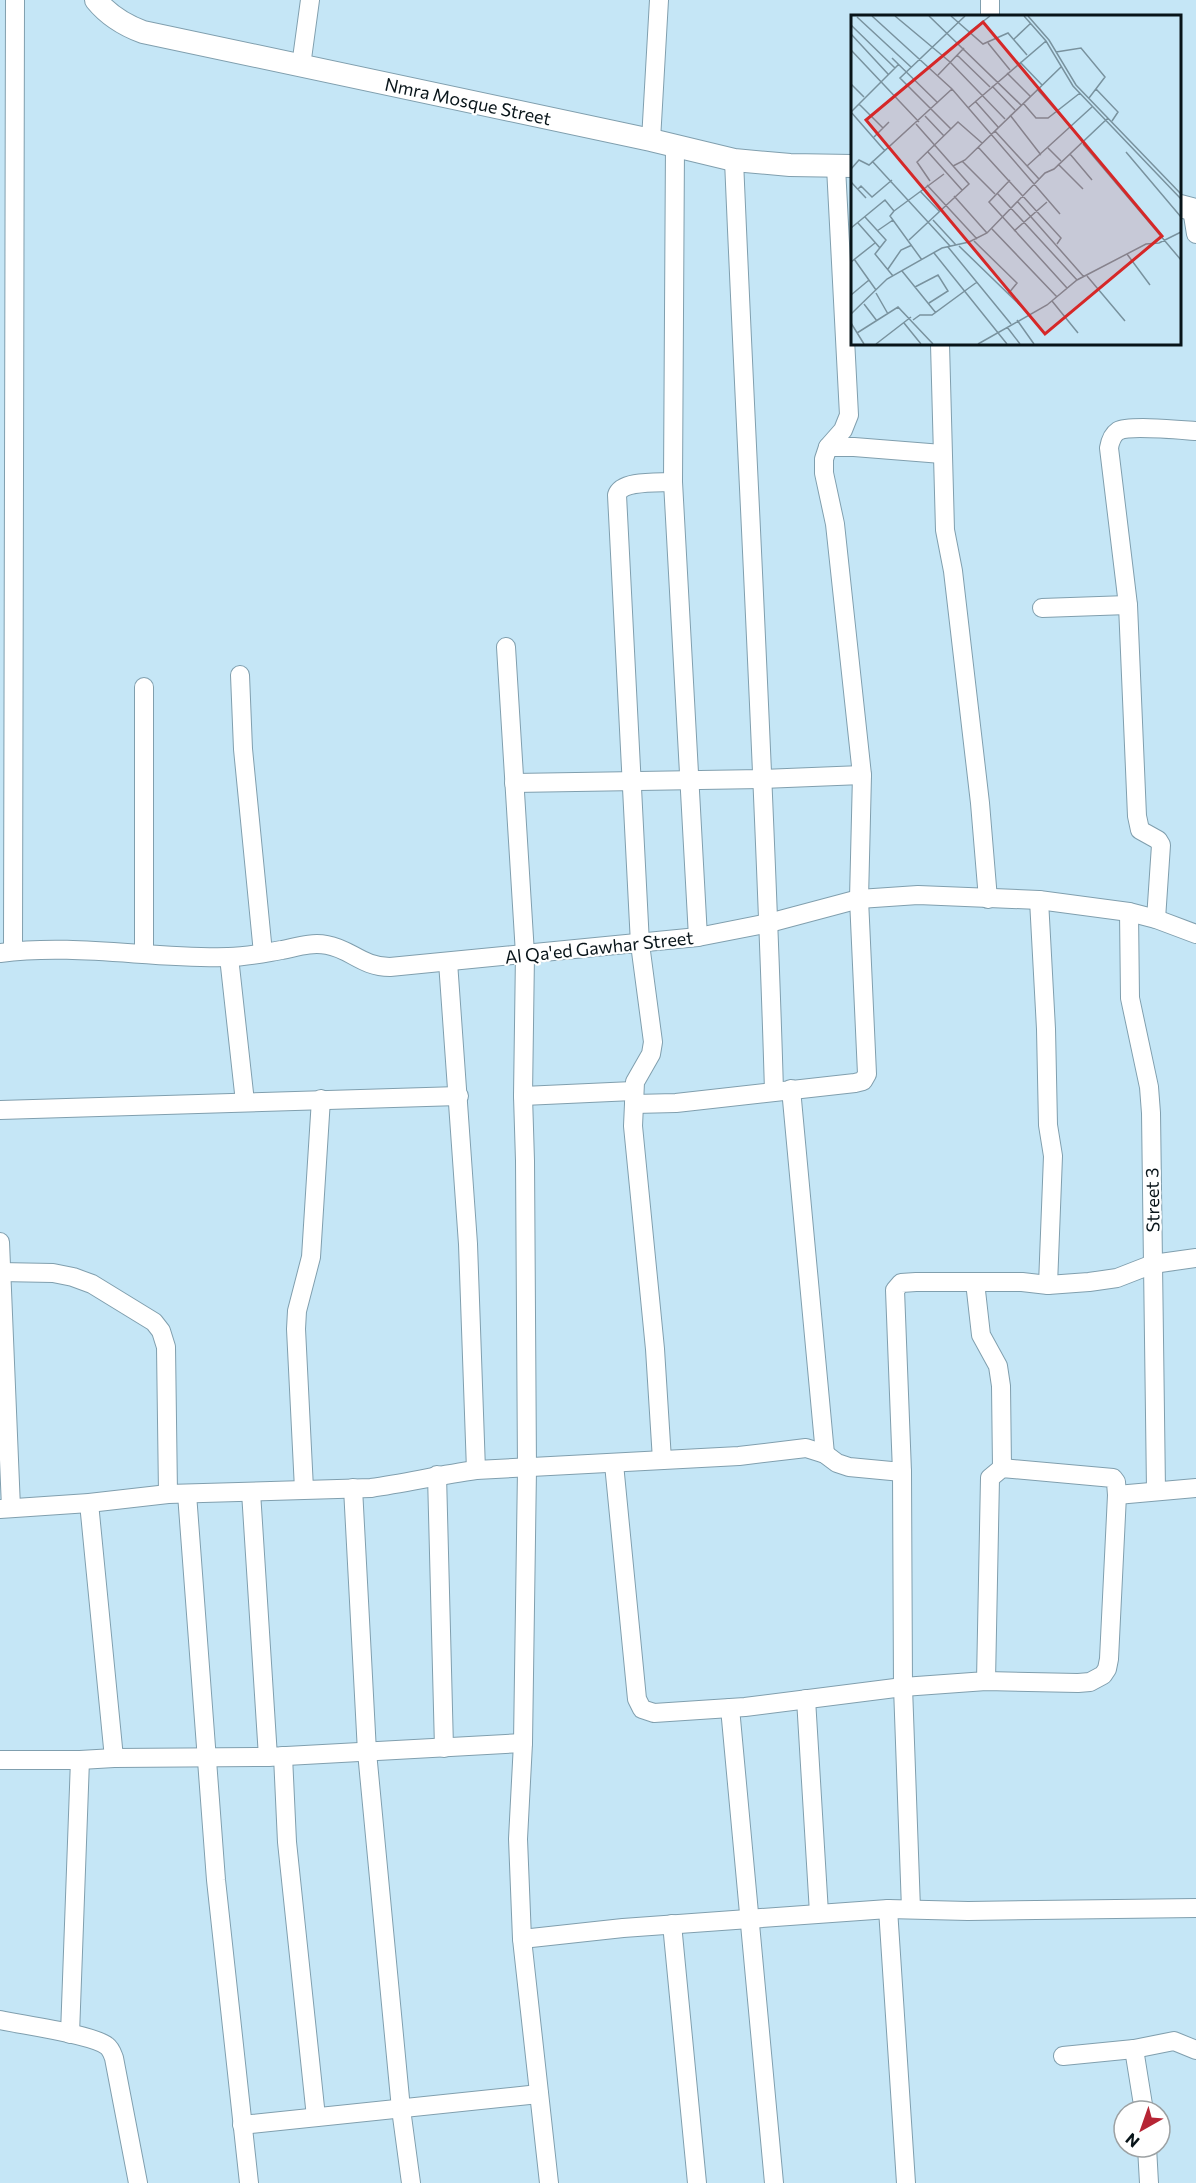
<svg xmlns="http://www.w3.org/2000/svg" width="1196" height="2183" font-family="Commissioner,sans-serif">
  <rect width="100%" height="100%" fill="#c5e6f6"/>
  <g fill="none" stroke-linecap="round" stroke-linejoin="round">
    <defs>
      <g id="minor">
        <path d="M990 16V0"/>
        <path d="M301 66 310 0"/>
        <path d="M651 140 659 0"/>
        <path d="M675 145 673 482 698 937"/>
        <path d="M734 160C747 470 765 780 774 1091"/>
        <path d="M1192 209 1196 234"/>
        <path d="M940 344 945 530 953 571 980 803 988 899"/>
        <path d="M828 447H854L942 454"/>
        <path d="M1042 608 1128 605"/>
        <path d="M506 647 525 954 523 1096 525 1161 527 1469 523 1743 518 1839 522 1939 549 2183"/>
        <path d="M240 675 243 749 263 953"/>
        <path d="M514 783 762 779 862 775"/>
        <path d="M1039 900 1046 1029 1048 1125 1053 1156 1048 1285"/>
        <path d="M1129 912 1130 998 1149 1087 1151 1113 1156 1490"/>
        <path d="M1156 919 1161 845 1158 840 1140 830 1137 816 1128 605 1109 448C1110 442 1112 435 1118 431 1129 425 1181 430 1196 431"/>
        <path d="M13 951 15 0"/>
        <path d="M0 953C75 943 152 959 228 957 246 957 264 953 282 950 297 947 311 942 327 945 351 949 362 967 390 967L698 937 769 923 859 899 918 895 1039 900 1129 912 1156 919 1196 934"/>
        <path d="M144 954V687"/>
        <path d="M229 957 245 1102"/>
        <path d="M448 962 468 1244 476 1470"/>
        <path d="M791 1089 825 1454"/>
        <path d="M523 1096 633 1091"/>
        <path d="M634 1104 676 1103 855 1083 863 1081 867 1074 859 899 862 775 835 524 824 473V459L828 447 843 430 849 415 836 167"/>
        <path d="M0 1110 459 1096"/>
        <path d="M0 1242 11 1508"/>
        <path d="M0 1272 53 1273 73 1277 92 1284 154 1322 161 1331 166 1347 168 1494"/>
        <path d="M975 1282 981 1335 998 1366 1001 1386 1002 1468"/>
        <path d="M662 1460 655 1349 633 1126 635 1082 651 1054 653 1042 640 944 617 495C622 480 658 483 673 482"/>
        <path d="M614 1464 637 1699 642 1709 654 1713 745 1707 903 1687 986 1681 1078 1683 1090 1682 1103 1675 1107 1669 1109 1659 1117 1495 1116 1482 1113 1478 1002 1468 990 1478 986 1681"/>
        <path d="M437 1475 444 1748"/>
        <path d="M353 1488 367 1752 401 2109 411 2183"/>
        <path d="M304 1489 296 1329 297 1311 311 1257 321 1099"/>
        <path d="M251 1492 268 1757"/>
        <path d="M187 1494 216 1880 249 2183"/>
        <path d="M1117 1495 1196 1488"/>
        <path d="M89 1503 114 1758"/>
        <path d="M0 1509 89 1503 168 1494 371 1488C406 1483 440 1475 476 1470L739 1456 806 1448 825 1454 837 1463 849 1467 902 1472"/>
        <path d="M806 1699 819 1913"/>
        <path d="M730 1708 774 2183"/>
        <path d="M283 1756 287 1842 316 2117"/>
        <path d="M0 1760H80L114 1758 268 1757 523 1743"/>
        <path d="M888 1909 906 2183"/>
        <path d="M911 1909 903 1687 902 1472 895 1290 901 1283 916 1282H1022L1048 1285 1089 1282 1117 1278 1153 1264 1196 1258"/>
        <path d="M672 1924 697 2183"/>
        <path d="M522 1939 623 1928 888 1909 968 1911 1196 1908"/>
        <path d="M0 2020C22 2025 92 2034 107 2046 111 2049 112 2053 114 2058L138 2183"/>
        <path d="M70 2034 80 1760"/>
        <path d="M1134 2049 1144 2111"/>
        <path d="M1063 2056 1134 2049 1174 2041 1196 2050"/>
        <path d="M242 2125 539 2094"/>
        <path d="M1147 2147 1149 2183"/>
      </g>
      <g id="tertiary">
        <path d="M96 0C109 16 124 25 143 32L651 140 734 160 790 165 852 166"/>
        <path d="M1180 206 1196 210"/>
      </g>
    </defs>
    <use href="#minor" stroke="#809fae" stroke-width="20"/>
    <use href="#tertiary" stroke="#809fae" stroke-width="24"/>
    <use href="#minor" stroke="#fff" stroke-width="18"/>
    <use href="#tertiary" stroke="#fff" stroke-width="22"/>
  </g>
  <g text-anchor="middle" dominant-baseline="central" stroke-width="4.5" stroke-linejoin="round" paint-order="stroke">
    <g font-size="18" fill="#081419" stroke="#fff">
      <text transform="translate(468 101) rotate(12)">Nmra Mosque Street</text>
      <text transform="translate(599 947) rotate(-6)">Al Qa'ed Gawhar Street</text>
      <text transform="translate(1152 1200) rotate(-91)">Street 3</text>
    </g>
  </g>
  <g transform="translate(851 15)">
    <rect width="330" height="330" fill="#c5e6f6"/>
    <path fill="none" stroke="#79929e" stroke-width="1.5" d="M21 1 101 74 209 199M44 1 99 47 154 104M78 1 170 90M100 1 132 29 157 18 176 40M173 1 195 26 222 71 330 184M177 1 198 25 225 70 330 179M6 2 60 52M0 10 44 53M117 18 139 1M0 19 37 59M163 24 180 8M137 28 159 55M0 35 68 107M205 37 230 33 254 62 238 83M106 40 139 72M41 43 87 88M169 47 191 70M156 58 179 81M87 60 113 33M0 69 13 82M141 71 164 95M186 74 233 127M245 74 267 97 261 106M124 86 147 112M172 88 185 103H197L229 78M8 89 32 113M117 93 195 26M0 97 48 49M0 97 34 136M159 100 190 140M74 101 93 121M100 114 49 63 114 1M144 116 188 164M23 122 38 107M232 129 330 245M127 132 210 223 206 229M197 133 210 146M77 137 111 175M275 137 330 202M219 139 241 165M21 146 99 231M111 146 144 179M207 149 232 174M102 151 114 145 210 52M176 151 242 91M0 154 8 145 18 150 101 74M159 165 138 187 216 273M79 166 66 147 107 107 131 128M0 167 15 183M76 170 126 224M7 174 10 171 21 182 41 165M69 176 89 197M146 178 226 265M103 181 136 218M166 186 233 262M43 196 93 159M14 202 35 225 24 239 42 261M82 205 105 230M7 208 29 233M0 213 34 185 43 196 39 201 71 245M141 214 206 282M26 216 42 205M163 216 196 187M58 225 118 169 65 109M123 226 166 268 157 279M108 231 177 298M97 232 160 309M83 238 156 329M276 239 299 270M3 244 25 275M0 247 24 228M37 254 50 235 61 230M51 256 85 298M236 261 274 306M64 272 87 260 97 276 78 288M25 278 37 299M0 280 18 265M201 286 227 318M13 289 26 306M0 299 36 264 91 233 118 227 136 218 194 158 203 154 257 103M62 305 69 300H81L126 267M166 305 183 329M0 308 13 329M53 308 70 329M156 312 169 329M6 318 47 292 82 329M25 329 60 302M127 329 196 290 226 265 295 229 308 228 330 217"/>
    <path fill="#d62828" fill-opacity="0.15" stroke="#d62828" stroke-width="3" d="M132 7 311 221 194 319 15 105Z"/>
    <rect width="330" height="330" fill="none" stroke="#081419" stroke-width="3"/>
  </g>
  <g transform="translate(1142 2129) rotate(220)"><circle r="28" fill="#ffffff" stroke="#9ca1a3" stroke-width="1.5"/>
  <path d="M0-4.5L10 22L0 15L-10 22Z" fill="#b62535"/>
  <text y="-9" font-size="16" font-weight="bold" text-anchor="middle" fill="#081419">N</text>
  </g>
</svg>
